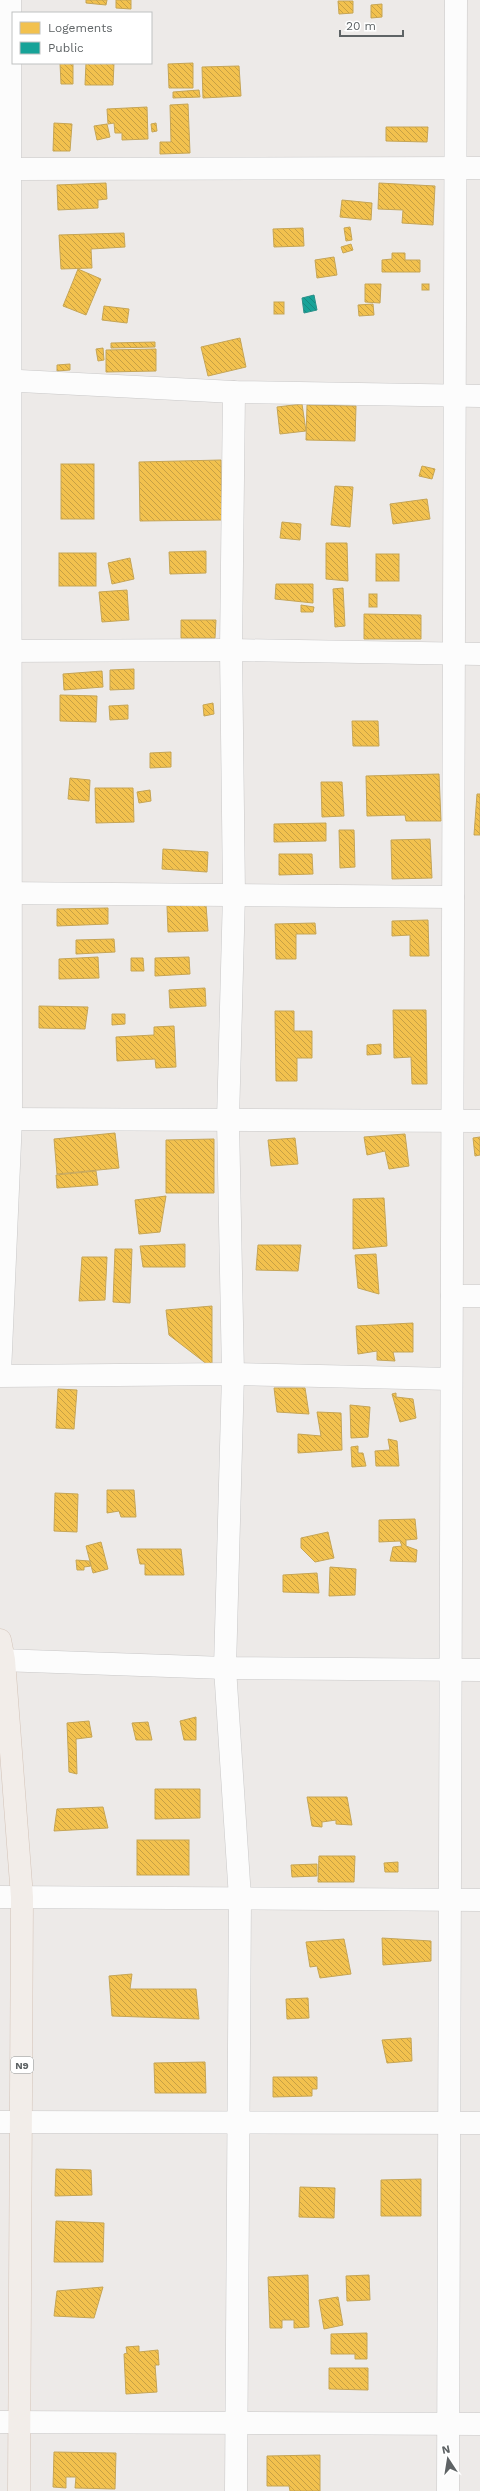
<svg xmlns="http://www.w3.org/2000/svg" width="480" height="2491" font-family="'Work Sans',sans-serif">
  <defs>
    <pattern id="homes-back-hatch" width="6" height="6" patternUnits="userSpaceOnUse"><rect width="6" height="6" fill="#f2c14e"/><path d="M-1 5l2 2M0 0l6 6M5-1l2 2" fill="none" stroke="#c7a044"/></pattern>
    <pattern id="public-back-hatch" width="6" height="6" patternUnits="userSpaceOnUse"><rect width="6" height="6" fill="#17a398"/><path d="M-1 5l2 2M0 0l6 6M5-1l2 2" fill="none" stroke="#188880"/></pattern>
  </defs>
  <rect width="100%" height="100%" fill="#edeae8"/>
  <g fill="url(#homes-back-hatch)" stroke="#c6a555">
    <path d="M86 0H107L106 5 86 3Z"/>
    <path d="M116 0H131V9L116 8Z"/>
    <path d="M338 1H353V13L339 14Z"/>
    <path d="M382 4V17L371 18V5Z"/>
    <path d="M60 63 73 64V84H61Z"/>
    <path d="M86 63H114L113 85H85Z"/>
    <path d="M193 63V88H169L168 64Z"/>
    <path d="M239 66 241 96 203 98 202 67Z"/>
    <path d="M199 90 200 97 173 98V92Z"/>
    <path d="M188 104 190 153 160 154V142H171L170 105Z"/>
    <path d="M147 107 148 139 122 140V133H115L114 123 108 124 107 109Z"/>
    <path d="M54 123 72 124 70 151H53Z"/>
    <path d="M156 123 157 131 152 132 151 124Z"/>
    <path d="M107 124 110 137 97 140 94 126Z"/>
    <path d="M386 127H428L427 142 386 141Z"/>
    <path d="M106 183 107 199 98 200V208L58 210 57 185Z"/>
    <path d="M379 183 435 186 433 225 402 223 403 210 378 209Z"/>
    <path d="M342 200 372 203 371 220 340 217Z"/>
    <path d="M350 227 352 240 346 241 344 228Z"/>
    <path d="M303 228 304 246 274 247 273 229Z"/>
    <path d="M124 233 125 247 91 249 92 268 61 269 59 235Z"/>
    <path d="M351 244 353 250 343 253 341 247Z"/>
    <path d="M392 253H405V260H420V272H382V260L392 259Z"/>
    <path d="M334 257 337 275 317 278 315 260Z"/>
    <path d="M78 269 101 279 86 315 63 306Z"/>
    <path d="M365 284H381L380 303 365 302Z"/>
    <rect x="422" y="284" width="7" height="6"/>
    <rect x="274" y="302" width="10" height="12"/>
    <path d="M373 304 374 315 359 316 358 305Z"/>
    <path d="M104 306 129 309 127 323 102 320Z"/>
    <path d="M240 338 246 367 208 376 201 347Z"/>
    <path d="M155 342V347L111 348V343Z"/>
    <path d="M103 348 104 360 98 361 96 349Z"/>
    <path d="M156 349V371L106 372V350Z"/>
    <path d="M70 364V370L57 371V365Z"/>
    <path d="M302 404 306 431 280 434 277 407Z"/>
    <path d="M307 405 356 406 355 441 306 440Z"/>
    <path d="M221 460 222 520 140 521 139 462Z"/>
    <rect x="61" y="464" width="33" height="55"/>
    <path d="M422 466 435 469 432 479 419 476Z"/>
    <path d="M335 486 353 487 350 527 331 525Z"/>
    <path d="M427 499 430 519 393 524 390 504Z"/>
    <path d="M282 522 301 524 300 540 280 538Z"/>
    <path d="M326 543H347L348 581 326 579Z"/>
    <path d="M206 551V573L170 574 169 552Z"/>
    <rect x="59" y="553" width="37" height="33"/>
    <rect x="376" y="554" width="23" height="27"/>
    <path d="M130 558 134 579 112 584 108 563Z"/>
    <path d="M276 584H313V603L275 599Z"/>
    <path d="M343 588 345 626 335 627 333 589Z"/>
    <path d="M127 590 129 620 102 622 99 592Z"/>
    <rect x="369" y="594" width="8" height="13"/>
    <path d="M301 605 314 607 313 612H301Z"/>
    <path d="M364 614 421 615V639H364Z"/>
    <path d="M181 620H216L215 638H181Z"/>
    <path d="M134 669V689L110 690V670Z"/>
    <path d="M102 671 103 687 64 690 63 674Z"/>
    <path d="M60 695 97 696 96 722 60 721Z"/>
    <path d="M213 703 214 714 204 716 203 705Z"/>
    <path d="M128 705V719L110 720 109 706Z"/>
    <path d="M352 721H378L379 746H353Z"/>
    <path d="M171 752V767L150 768V753Z"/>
    <path d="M439 774 441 821H406L405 815 367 816 366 776Z"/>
    <path d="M70 778 90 780 89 801 68 799Z"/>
    <path d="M321 782H342L344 816 322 817Z"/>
    <path d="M95 788H133L134 822 96 823Z"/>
    <path d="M150 790 151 801 139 803 137 792Z"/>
    <path d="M477 794H480V835H474Z"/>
    <path d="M326 823V841L274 842V824Z"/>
    <path d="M339 830H354L355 867 340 868Z"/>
    <path d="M430 839 432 878 392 879 391 840Z"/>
    <path d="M163 849 208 852 207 872 162 869Z"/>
    <path d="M279 854H312L313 874 279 875Z"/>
    <path d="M206 905 208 931 168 932 167 906Z"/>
    <path d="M108 908V924L57 926V909Z"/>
    <path d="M428 920 429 956H410V935L392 936V921Z"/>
    <path d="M315 923 316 934H296V959H276L275 924Z"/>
    <path d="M114 939 115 952 76 954V940Z"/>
    <path d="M98 957 99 978 59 979V959Z"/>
    <path d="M189 957 190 974 155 976V958Z"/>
    <path d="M131 958H143L144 971H131Z"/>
    <path d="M205 988 206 1006 170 1008 169 990Z"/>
    <path d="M39 1006 88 1007 85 1029 39 1028Z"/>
    <path d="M393 1010H426L427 1084H412L411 1057 394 1058Z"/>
    <path d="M275 1011H294V1031H312V1058H297V1081H276Z"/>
    <path d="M112 1014H125V1024L112 1025Z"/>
    <path d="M174 1026 176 1067 156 1068 155 1059 117 1061 116 1037 154 1035V1027Z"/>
    <path d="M381 1044V1054L367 1055V1045Z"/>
    <path d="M115 1133 119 1168 57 1174 54 1139Z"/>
    <path d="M405 1134 409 1166 389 1169 385 1151 367 1155 364 1137Z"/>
    <path d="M480 1137V1155L475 1156 473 1138Z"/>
    <path d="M295 1138 298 1164 271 1166 268 1140Z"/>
    <path d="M214 1139V1193H166V1140Z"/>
    <path d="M96 1171 98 1185 57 1188 56 1175Z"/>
    <path d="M166 1196 160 1232 139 1234 135 1200Z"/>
    <path d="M384 1198 387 1246 353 1249V1199Z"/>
    <path d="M185 1244V1267H143L140 1246Z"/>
    <path d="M258 1245H301L298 1271 256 1270Z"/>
    <path d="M115 1249H132L130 1303 113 1302Z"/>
    <path d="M376 1254 379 1294 358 1288 355 1255Z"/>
    <path d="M82 1257H107L105 1300 79 1301Z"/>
    <path d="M212 1306V1368L169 1335 166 1310Z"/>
    <path d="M413 1323V1352H393L395 1361 377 1360V1351L358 1354 356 1326Z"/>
    <path d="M274 1388H305L309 1414 277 1412Z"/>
    <path d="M58 1389 77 1390 74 1429 56 1428Z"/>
    <path d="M396 1393V1397L413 1399 416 1418 400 1422 392 1394Z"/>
    <path d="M350 1405 370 1407 368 1437 351 1438Z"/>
    <path d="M317 1412 341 1413 342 1450 298 1453V1434L321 1436Z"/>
    <path d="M388 1439 397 1441 399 1466H376L375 1451 390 1450Z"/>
    <path d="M358 1446V1453H363L366 1466 352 1467 351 1447Z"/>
    <path d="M107 1490H134L136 1517H121L119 1511 107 1513Z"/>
    <path d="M55 1493 78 1494 77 1532 54 1531Z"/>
    <path d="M415 1519 417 1539 406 1540V1546L417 1550 416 1562 390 1561 393 1547 402 1546 400 1541 379 1542V1520Z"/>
    <path d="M328 1532 334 1558 315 1562 301 1548V1538Z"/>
    <path d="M101 1542 108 1569 93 1573 86 1546Z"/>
    <path d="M137 1549H181L184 1575H145V1564H140Z"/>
    <path d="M76 1560 89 1561 91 1566 84 1567V1570H77Z"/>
    <path d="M330 1567 356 1569 355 1595 329 1596Z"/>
    <path d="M317 1573 319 1593 283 1592V1575Z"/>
    <path d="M196 1717V1740H184L180 1721Z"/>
    <path d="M89 1721 92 1737 76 1739 77 1774 69 1772 67 1723Z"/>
    <path d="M148 1722 152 1740H136L132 1723Z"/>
    <path d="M155 1789H200V1818L155 1819Z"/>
    <path d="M307 1797H347L352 1825 336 1824V1820L322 1822V1827L312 1826Z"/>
    <path d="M103 1807 108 1828 54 1831 57 1809Z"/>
    <rect x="137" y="1840" width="52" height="35"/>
    <path d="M319 1856H355L354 1882H318Z"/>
    <path d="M398 1862V1872H385L384 1863Z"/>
    <path d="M317 1864V1876L292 1877 291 1865Z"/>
    <path d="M382 1938 431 1941V1961L383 1965Z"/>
    <path d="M344 1939 351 1974 320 1978 317 1966 310 1967 306 1942Z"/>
    <path d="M132 1974 130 1989H196L199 2019 112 2016 109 1976Z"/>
    <path d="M308 1998 309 2018 287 2019 286 1999Z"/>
    <path d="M411 2038 412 2061 387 2063 382 2040Z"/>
    <path d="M205 2062 206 2093H155L154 2063Z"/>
    <path d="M273 2077H317V2089H312V2096L273 2097Z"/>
    <path d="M56 2169 91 2170 92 2195 55 2196Z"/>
    <path d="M421 2179V2216H381V2180Z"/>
    <path d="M300 2187 335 2188 334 2218 299 2217Z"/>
    <path d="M56 2221 104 2223 103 2262H54Z"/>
    <path d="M308 2275 309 2327 294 2328V2320H282V2328H270L268 2277Z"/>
    <path d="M369 2275 370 2300 347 2301 346 2276Z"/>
    <path d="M103 2287 94 2318 54 2316 57 2291Z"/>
    <path d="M338 2297 343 2325 324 2329 319 2300Z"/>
    <path d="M367 2333V2359H355V2354H331V2334Z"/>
    <path d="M139 2346V2352L158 2350 159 2365H155L157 2392 126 2394 124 2354 127 2353 126 2347Z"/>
    <path d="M329 2368H368V2390L329 2389Z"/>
    <path d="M54 2452 116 2453 115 2489 75 2488 76 2477H66V2488L53 2487Z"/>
    <path d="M320 2455V2491H290L289 2486H267V2456Z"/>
  </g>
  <path fill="url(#public-back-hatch)" stroke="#2c9089" d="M314 295 317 310 304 313 302 298Z"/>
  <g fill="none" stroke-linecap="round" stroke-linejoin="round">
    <defs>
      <g id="street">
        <path d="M10 169 480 168"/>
        <path d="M0 380 234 392 480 396"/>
        <path d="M234 392 231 650 234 894 228 1120 233 1374 225 1668 240 1898 236 2491"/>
        <path d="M0 651 231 650 480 654"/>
        <path d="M0 893 453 897"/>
        <path d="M0 1119 480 1121"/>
        <path d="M452 1296H480"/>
        <path d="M0 1376 233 1374 451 1379"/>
        <path d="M0 1660 225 1668 480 1670"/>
        <path d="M0 1897 480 1900"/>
        <path d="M0 2122 480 2123"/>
        <path d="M0 2422 480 2424"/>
        <path d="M448 2491 456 0"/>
      </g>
      <path id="secondary" d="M0 1373 11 1119 10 0"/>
      <path id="primary" d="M0 1640 4 1660 22 1897 19 2491"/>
    </defs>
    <use href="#street" stroke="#c9c8c8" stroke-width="23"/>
    <use href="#secondary" stroke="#c9c8c8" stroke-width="23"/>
    <use href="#primary" stroke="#d3c3b8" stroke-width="23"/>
    <use href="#street" stroke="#fcfcfc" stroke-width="22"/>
    <use href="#secondary" stroke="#fcfcfc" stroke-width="22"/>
    <use href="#primary" stroke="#f2ede9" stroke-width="22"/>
  </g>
  <g text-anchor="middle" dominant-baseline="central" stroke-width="4" stroke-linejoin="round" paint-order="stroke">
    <rect fill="#fff" stroke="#8e9293" stroke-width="1" x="11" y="2057" width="22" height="16" rx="3"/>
    <g font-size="10" font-weight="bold" fill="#5e6365">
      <text x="22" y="2065">N9</text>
    </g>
  </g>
  <rect x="12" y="12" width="140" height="52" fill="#ffffff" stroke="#bfc1c1"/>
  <rect x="20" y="22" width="20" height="12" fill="#f2c14e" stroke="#bfc1c1"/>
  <text x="48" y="32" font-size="12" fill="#5e6365">Logements</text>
  <rect x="20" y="42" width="20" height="12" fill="#17a398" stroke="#bfc1c1"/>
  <text x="48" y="52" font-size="12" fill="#5e6365">Public</text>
  <g transform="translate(448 2459) rotate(348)" stroke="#ffffff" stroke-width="3" paint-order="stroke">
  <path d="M0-3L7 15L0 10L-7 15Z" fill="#5e6365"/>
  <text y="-6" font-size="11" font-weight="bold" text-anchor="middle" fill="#5e6365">N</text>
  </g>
  <path d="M340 30v6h63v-6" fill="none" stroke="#5e6365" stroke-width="2"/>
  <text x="346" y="30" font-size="12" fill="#5e6365" stroke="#ffffff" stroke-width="3" paint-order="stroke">20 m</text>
</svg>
